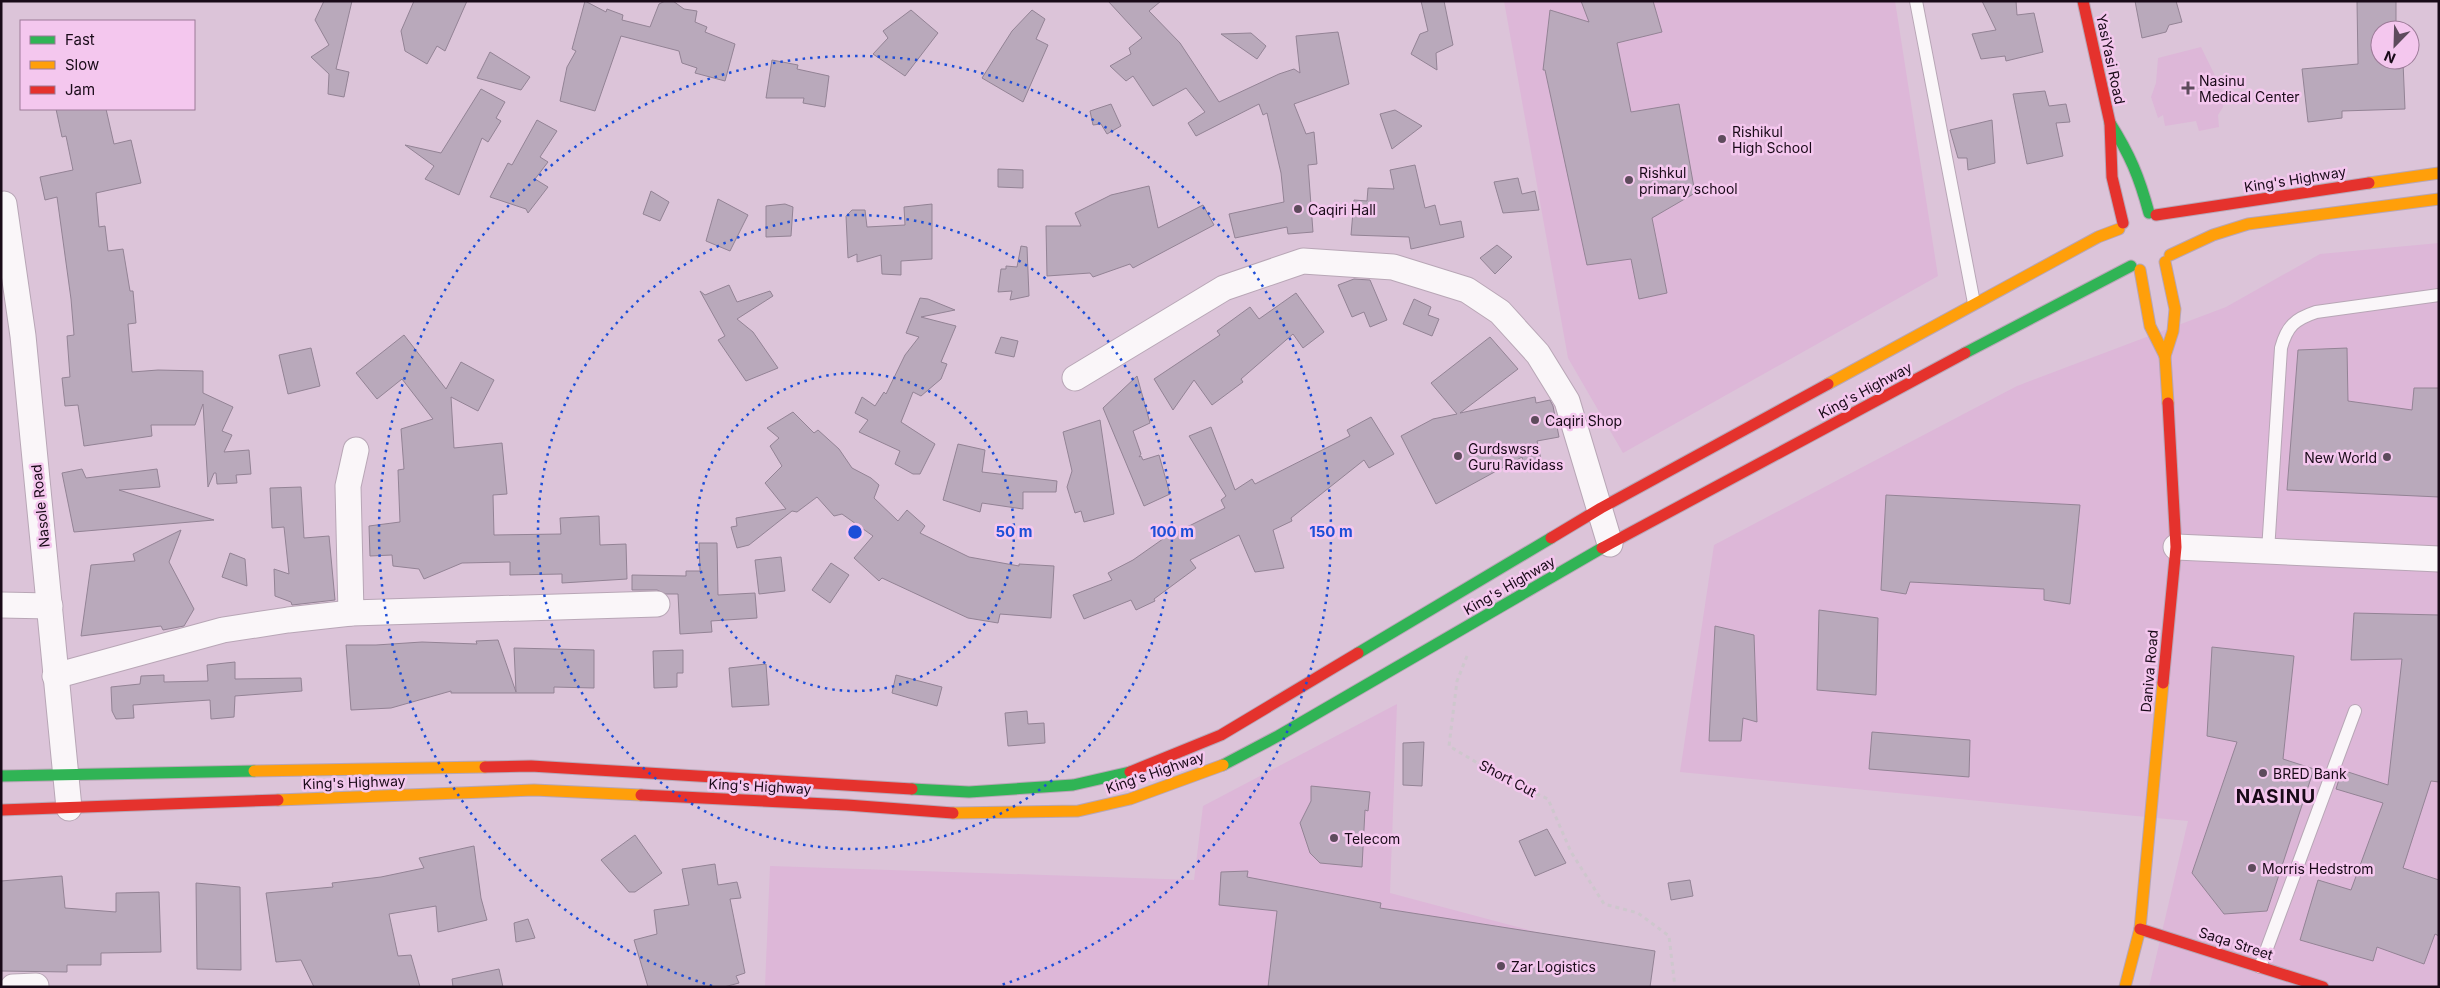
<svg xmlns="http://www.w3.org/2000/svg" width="2440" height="988" font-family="Inter,sans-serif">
  <rect width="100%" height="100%" fill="#dcc4d9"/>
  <g fill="#ddb7d8">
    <path d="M1504 1H1895L1938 276 1623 453 1568 358Z"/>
    <path d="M2201 47 2224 94 2223 107 2218 115 2219 127 2199 131 2196 121 2165 126 2163 115 2158 118 2151 97 2156 83 2158 58Z"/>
    <path d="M2439 243V987H2149L2188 821 1680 772 1714 545 2017 386 2226 307 2320 254Z"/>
    <path d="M1397 704 1390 893 1648 962V987H765L770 866 1194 880 1203 806Z"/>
  </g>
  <g fill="#b9a9bb" stroke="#938395">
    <path d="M324 1H352L336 69 349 72 344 97 328 94 329 74 311 57 329 45 315 20Z"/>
    <path d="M414 1H467L445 51 437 46 427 64 405 51 401 31Z"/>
    <path d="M585 1 606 12 607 9 623 15 622 20 650 27 659 4 665 1H673L684 9 697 11 695 22 707 27 705 32 735 44 725 81 695 73 697 68 682 63 679 51 621 36 595 111 560 101 567 67 576 51 572 49Z"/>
    <path d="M1108 1H1161L1149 11 1180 43 1219 102 1279 74 1294 69 1300 73 1296 36 1338 32 1349 84 1294 104 1306 134 1314 132 1317 164 1308 165 1313 232 1288 234 1287 227 1235 238 1229 214 1284 202 1281 173 1267 113 1263 115 1259 104 1196 136 1188 123 1205 112 1186 88 1153 106 1133 76 1126 81 1110 66 1131 54 1129 48 1142 38Z"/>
    <path d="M1421 1H1444L1453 45 1436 53 1437 70 1411 54 1420 34 1428 31Z"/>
    <path d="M1581 1H1653L1662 32 1617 43 1631 112 1679 104 1695 193 1652 218 1667 293 1639 299 1631 259 1587 265 1545 70H1543L1550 10 1589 22Z"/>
    <path d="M1982 1H2016L2017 15 2034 13 2043 52 2006 61 2005 56 1981 59 1972 34 1996 30Z"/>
    <path d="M2135 1H2176L2182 22 2169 25 2166 32 2142 38Z"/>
    <path d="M2357 1H2396V30H2380V63L2403 62 2405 109 2342 111V118L2308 122 2302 69 2358 64Z"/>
    <path d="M911 10 938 33 905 76 873 54 888 38 883 31Z"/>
    <path d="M1032 10 1045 19 1036 39 1048 45 1023 102 982 78 1012 31Z"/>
    <path d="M1251 33 1266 46 1257 59 1221 34Z"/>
    <path d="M490 52 530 77 521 90 477 78Z"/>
    <path d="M772 60 798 65 797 69 829 76 825 107 803 103 804 98H766Z"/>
    <path d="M481 89 505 102 496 118 501 121 488 142 482 138 459 195 425 179 434 166 405 145 441 153Z"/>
    <path d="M2045 91 2049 106 2066 104 2070 122 2056 123 2063 156 2027 164 2013 94Z"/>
    <path d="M1111 104 1121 126 1107 134 1101 124 1093 125 1090 111Z"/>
    <path d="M56 109H106L114 144 131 140 141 183 96 193 99 227 105 226 108 251 123 249 130 291H133L136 323 128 324 132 372 158 370 203 371V393L233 407 222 431 232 435 224 452 249 450 251 474 236 475 237 483 217 484 216 473H214L208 487 203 404 195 425H151L152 436 84 446 78 405 65 406 62 378 70 377 67 336 74 335 71 299 57 197 45 200 40 177 73 170 66 136 62 137Z"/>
    <path d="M1395 110 1422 126 1392 149 1380 114Z"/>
    <path d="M537 120 557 131 540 157 548 162 535 179 548 187 528 213 526 209 490 197 508 163 512 165Z"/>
    <path d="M1992 120 1995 163 1968 170 1967 158H1958L1950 130Z"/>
    <path d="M1415 165 1425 208 1435 205 1440 225 1461 221 1464 237 1411 249 1409 237 1351 235 1354 200 1367 201 1368 188 1394 189 1390 170Z"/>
    <path d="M998 169 1023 170V188L998 187Z"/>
    <path d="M1518 178 1522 194 1535 191 1539 210 1503 213 1494 182Z"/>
    <path d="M1149 186 1158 228 1203 205 1214 225 1133 268 1130 264 1093 277 1090 273 1047 276 1046 226H1081L1075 213 1111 195Z"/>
    <path d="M651 191 669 202 660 221 643 214Z"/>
    <path d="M718 199 748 215 730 251 706 241Z"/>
    <path d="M785 204 793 207 791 236 766 237V206Z"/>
    <path d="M932 204V259L901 261V275L882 274 881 255 857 262V254L848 258 846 216 852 210H865L867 227 905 225 904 207Z"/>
    <path d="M1497 245 1512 257 1495 274 1480 258Z"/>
    <path d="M1021 246 1027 247 1029 296 1010 300 1012 291 998 292 1001 269H1006V266L1017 267Z"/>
    <path d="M1354 279 1370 280 1387 320 1370 327 1364 312 1352 317 1338 285Z"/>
    <path d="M729 285 737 302 770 291 773 296 737 319 753 332 778 368 746 381 718 340 725 336 700 291 705 295Z"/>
    <path d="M1296 293 1324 332 1303 348 1293 334 1241 379 1243 382 1212 405 1194 380 1173 410 1154 379 1220 335 1217 331 1250 307 1259 319Z"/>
    <path d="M920 298 928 299 955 310 921 317 956 326 941 362 947 364 941 379 921 396 913 392 901 422 935 444 920 474H913L895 464 900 451 859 432 868 420 855 413 862 397 875 406 884 392 886 394 905 355 919 337 906 333Z"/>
    <path d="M1414 299 1431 307 1428 315 1439 319 1432 336 1403 324Z"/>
    <path d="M404 335 446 389 461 362 494 380 478 411 451 397 454 448 502 443 507 494 493 495 494 535 561 534 560 518 599 516 600 545 626 544 627 579 562 583V574L510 575V562L462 563 424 579 419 569 393 566 392 555 370 556 369 526 400 522 398 470 404 469 401 429 433 419 402 379 377 399 356 373Z"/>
    <path d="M1001 337 1018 341 1014 357 995 353Z"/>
    <path d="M1490 337 1518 369 1460 413 1535 397 1536 403 1550 400 1553 406 1559 437 1537 441 1542 464 1525 468 1522 457 1436 504 1401 436 1433 419 1457 414 1431 383Z"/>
    <path d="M311 348 320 386 288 394 279 355Z"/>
    <path d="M2347 348 2348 401 2412 410 2414 388H2439V497L2287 490 2298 350Z"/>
    <path d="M1137 376 1150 423 1133 431 1141 454 1139 457 1141 456 1143 460 1159 455 1170 494 1144 506 1103 408Z"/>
    <path d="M793 412 814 433 818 430 839 449 852 468 871 478 879 485 874 498 898 521 907 510 925 526 920 533 969 557 1019 566V564L1054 566 1051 618 1000 614 998 623 968 618 882 578 879 581 854 558 873 536 842 514 834 516 817 497 797 512 792 511 749 545 737 548 731 527 737 526 736 518 786 509 765 483 782 466 770 446 779 438 767 428Z"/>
    <path d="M1371 417 1394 454 1369 468 1364 460 1291 518 1292 521 1273 530 1284 568 1255 572 1239 535 1190 560 1196 568 1154 599 1155 601 1136 610 1131 600 1084 619 1073 595 1112 580 1108 573 1133 560 1170 534 1171 535 1225 508 1221 500 1226 496 1189 436 1211 427 1235 490 1252 479 1255 484 1350 436 1347 430Z"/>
    <path d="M1100 420 1114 514 1084 522 1081 511 1075 513 1067 487 1072 471 1063 432Z"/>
    <path d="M958 444 985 450 982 472 1057 481 1056 492H1023V509L982 503 980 512 943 500Z"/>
    <path d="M82 469 86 478 157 469 160 487 119 490 214 520 74 532 62 473Z"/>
    <path d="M301 487 304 538 329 536 335 600 292 605 291 602 275 596 274 569 289 574 284 527 272 528 270 488Z"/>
    <path d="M1886 495 2080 505 2070 604 2044 600V589L1910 582 1906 594 1881 590Z"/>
    <path d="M181 530 169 562 194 609 184 626 163 630 161 626 81 636 91 565 135 561 133 554Z"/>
    <path d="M699 543H717L718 595 755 593 757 618 711 621 712 632 680 634 678 594H666L657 590H632V575L686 576V571H700Z"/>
    <path d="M230 553 245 559 247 586 222 577Z"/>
    <path d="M781 557 785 591 759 594 755 560Z"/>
    <path d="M831 563 849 575 830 603 812 590Z"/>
    <path d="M1819 610 1878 618 1876 695 1817 690Z"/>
    <path d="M2354 613 2439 615V782L2431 781 2403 868 2439 880V936L2435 934 2424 964 2377 947 2373 961 2300 940 2318 880 2351 890 2383 803 2336 789 2342 770 2388 785 2402 659 2351 660Z"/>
    <path d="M1715 626 1754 635 1757 722 1743 718 1741 741H1709Z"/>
    <path d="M498 640 516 692 514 648 594 650V688L554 687V693H451V691L391 708 351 710 346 645H376L422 642 477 644 476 641Z"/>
    <path d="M2212 647 2294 656 2283 759 2314 769 2267 911 2224 914 2192 873 2237 742 2207 736Z"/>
    <path d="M683 650V673H677V687L654 688 653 651Z"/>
    <path d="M235 662V679L301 678 302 691 235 696 234 717 211 719 210 700 133 705 134 718 116 719 112 711 111 687 140 684 141 676 164 675V682L208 681 207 665Z"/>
    <path d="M766 664 769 705 732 707 729 668Z"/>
    <path d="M896 675 942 687 937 706 892 693Z"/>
    <path d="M1027 711 1028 724 1044 723 1045 743 1008 746 1005 713Z"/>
    <path d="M1872 732 1970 740 1969 777 1869 769Z"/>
    <path d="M1424 742 1422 786 1403 785V743Z"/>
    <path d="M1311 786 1370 792 1368 811 1365 810 1362 867 1320 863 1310 853 1300 823 1311 801Z"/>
    <path d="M1547 829 1566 863 1535 876 1519 841Z"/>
    <path d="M635 835 662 873 635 892H629L601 860Z"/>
    <path d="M474 846 481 898 487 920 438 932 436 906 389 914 398 956 411 955 420 987H314L301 960 276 962 266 893 333 887 332 883 381 877 424 868 419 858Z"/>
    <path d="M715 864 718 885 737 882 741 898 730 899 745 973 736 976 739 983 724 987H648L634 940 657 934 654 910 689 905 682 869Z"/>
    <path d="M1248 871 1247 877 1381 903 1380 908 1655 951 1650 987H1268L1277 911 1219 905 1221 872Z"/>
    <path d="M62 876 65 908 116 912V893L159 892 161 952 101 953V965H67V972L1 971V881Z"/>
    <path d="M1690 880 1693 896 1671 900 1668 883Z"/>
    <path d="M196 883 240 887 241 970 197 969Z"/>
    <path d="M528 919 535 938 516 942 514 923Z"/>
    <path d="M499 969 503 987H453L452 979Z"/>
  </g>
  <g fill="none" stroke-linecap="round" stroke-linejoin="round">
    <defs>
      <g id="lane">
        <path d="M1916 1 1974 303"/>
        <path d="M2268 551 2281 348C2287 326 2295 319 2316 312L2439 295"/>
        <path d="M2260 967 2355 711"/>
      </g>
      <g id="street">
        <path d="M4 204 23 336 69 808"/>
        <path d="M1075 378 1224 288 1303 261 1393 267 1467 290 1500 312 1538 354 1567 401 1610 544"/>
        <path d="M2176 547 2439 559"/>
        <path d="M1 605 50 606"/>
        <path d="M351 613 348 486 356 450"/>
        <path d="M55 676 223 630 288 620 351 613 657 604"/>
        <path d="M13 987 36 986"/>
      </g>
      <g id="fast">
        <path d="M2110 123C2130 155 2139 176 2149 213"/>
        <path d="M1965 353 2131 266"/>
        <path d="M1358 653 1551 538"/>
        <path d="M1223 765 1278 736 1602 548"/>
        <path d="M1 776 254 771"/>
        <path d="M912 789 969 792 1073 785 1130 772"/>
      </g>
      <g id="slow">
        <path d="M2369 183 2439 173"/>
        <path d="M2170 255 2213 235 2248 224 2439 199"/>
        <path d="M2165 262 2175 309 2173 331 2165 356 2168 403"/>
        <path d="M2140 270 2150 326 2165 356"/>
        <path d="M1828 384 2098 237 2119 229"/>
        <path d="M254 771 485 767"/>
        <path d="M278 800 534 790 641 795"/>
        <path d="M953 813 1078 811 1130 799 1223 765"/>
        <path d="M2125 987 2140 929 2163 683"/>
      </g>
      <g id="jam">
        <path d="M2083 1 2110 123 2112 177 2123 223"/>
        <path d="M2156 215 2369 183"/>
        <path d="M1551 538 1601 508 1828 384"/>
        <path d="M1602 548 1965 353"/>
        <path d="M2163 683 2176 547 2168 403"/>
        <path d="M485 767 531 766 912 789"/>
        <path d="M1130 772 1221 735 1358 653"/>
        <path d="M641 795 847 805 953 813"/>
        <path d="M1 810 278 800"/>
        <path d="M2140 929 2323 987"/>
      </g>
    </defs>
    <use href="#lane" stroke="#b8a6b6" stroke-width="14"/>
    <use href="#street" stroke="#b8a6b6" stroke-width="27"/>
    <use href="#fast" stroke="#b8a6b6" stroke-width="13"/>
    <use href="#slow" stroke="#b8a6b6" stroke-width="13"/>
    <use href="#jam" stroke="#b8a6b6" stroke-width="13"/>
    <path stroke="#cec7cd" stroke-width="3" stroke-dasharray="4 4" stroke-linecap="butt" d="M1467 656 1457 681 1449 746 1506 780 1548 799 1571 852 1604 904 1638 913 1669 936 1675 987"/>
    <use href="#lane" stroke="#faf6f9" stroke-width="12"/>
    <use href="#street" stroke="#faf6f9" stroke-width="25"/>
    <use href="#fast" stroke="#30b455" stroke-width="11"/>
    <use href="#slow" stroke="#ff9f0a" stroke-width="11"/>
    <use href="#jam" stroke="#e5322d" stroke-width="11"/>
  </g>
  <g fill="none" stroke="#1d4ed8" stroke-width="2.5" stroke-dasharray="2.5 5">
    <circle cx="855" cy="532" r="159"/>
    <circle cx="855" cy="532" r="317"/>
    <path d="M712 986A476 476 0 1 1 998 986"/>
  </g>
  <g fill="#5d4b5c" stroke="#f4c7ee" stroke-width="2">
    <path d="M2185.5 80.5h5v5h5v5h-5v5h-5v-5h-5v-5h5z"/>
    <circle cx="1722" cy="139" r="5"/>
    <circle cx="1629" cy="180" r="5"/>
    <circle cx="1298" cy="209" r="5"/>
    <circle cx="1535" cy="420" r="5"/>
    <circle cx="1458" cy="456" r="5"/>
    <circle cx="2387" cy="457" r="5"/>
    <circle cx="2263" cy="773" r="5"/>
    <circle cx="1334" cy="838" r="5"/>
    <circle cx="2252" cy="868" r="5"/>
    <circle cx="1501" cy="966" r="5"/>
  </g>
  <g text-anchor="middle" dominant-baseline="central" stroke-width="5" stroke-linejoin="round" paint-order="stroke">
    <g font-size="14" fill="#190a18" stroke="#f4c7ee">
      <text transform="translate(2111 59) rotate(78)">YasiYasi Road</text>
      <text transform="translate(2295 179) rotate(-9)">King's Highway</text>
      <text transform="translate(1865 390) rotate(-28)">King's Highway</text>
      <text transform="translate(40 506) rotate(-96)">Nasole Road</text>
      <text transform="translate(1509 585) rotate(-30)">King's Highway</text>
      <text transform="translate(2149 671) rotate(-85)">Daniva Road</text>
      <text transform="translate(1155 772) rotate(-19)">King's Highway</text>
      <text transform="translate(1508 778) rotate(28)">Short Cut</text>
      <text transform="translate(354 782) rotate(-2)">King's Highway</text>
      <text transform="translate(760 786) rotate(3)">King's Highway</text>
      <text transform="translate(2236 943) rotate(18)">Saqa Street</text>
    </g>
    <g font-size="14" fill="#190a18" stroke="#f4c7ee" text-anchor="start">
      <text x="2199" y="80">Nasinu<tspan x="2199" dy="16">Medical Center</tspan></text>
      <text x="1732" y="131">Rishikul<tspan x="1732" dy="16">High School</tspan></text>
      <text x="1639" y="172">Rishkul<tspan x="1639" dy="16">primary school</tspan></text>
      <text x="1308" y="209">Caqiri Hall</text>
      <text x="1545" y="420">Caqiri Shop</text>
      <text x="1468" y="448">Gurdswsrs<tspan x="1468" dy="16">Guru Ravidass</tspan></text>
      <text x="2377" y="457" text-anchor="end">New World</text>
      <text x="2273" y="773">BRED Bank</text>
      <text x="1344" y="838">Telecom</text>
      <text x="2262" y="868">Morris Hedstrom</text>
      <text x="1511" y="966">Zar Logistics</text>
    </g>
    <g font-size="19" font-weight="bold" letter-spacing="1" fill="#190a18" stroke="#f4c7ee">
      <text x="2276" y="796">NASINU</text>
    </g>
  </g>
  <circle cx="855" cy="532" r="8" fill="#1d4ed8" stroke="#f4c7ee" stroke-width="2.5"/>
  <g font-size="15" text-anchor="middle" font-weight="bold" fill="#1d4ed8" stroke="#f4c7ee" stroke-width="5" stroke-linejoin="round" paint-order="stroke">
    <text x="1014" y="537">50 m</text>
    <text x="1172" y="537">100 m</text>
    <text x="1331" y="537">150 m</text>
  </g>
  <rect width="2440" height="988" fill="none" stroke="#190a18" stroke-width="5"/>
  <rect x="20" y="20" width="175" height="90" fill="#f4c7ee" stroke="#9c7b98"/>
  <rect x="30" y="36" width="25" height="8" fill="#30b455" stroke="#9c7b98"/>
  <text x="65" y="45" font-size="15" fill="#190a18">Fast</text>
  <rect x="30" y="61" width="25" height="8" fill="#ff9f0a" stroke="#9c7b98"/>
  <text x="65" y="70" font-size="15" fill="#190a18">Slow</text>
  <rect x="30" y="86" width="25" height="8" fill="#e5322d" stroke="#9c7b98"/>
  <text x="65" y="95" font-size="15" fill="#190a18">Jam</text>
  <g transform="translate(2395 45) rotate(203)"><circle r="24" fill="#f4c7ee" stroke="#9c7b98"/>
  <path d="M0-4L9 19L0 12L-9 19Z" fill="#5d4b5c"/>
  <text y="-8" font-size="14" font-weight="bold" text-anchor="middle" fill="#190a18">N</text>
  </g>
</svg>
